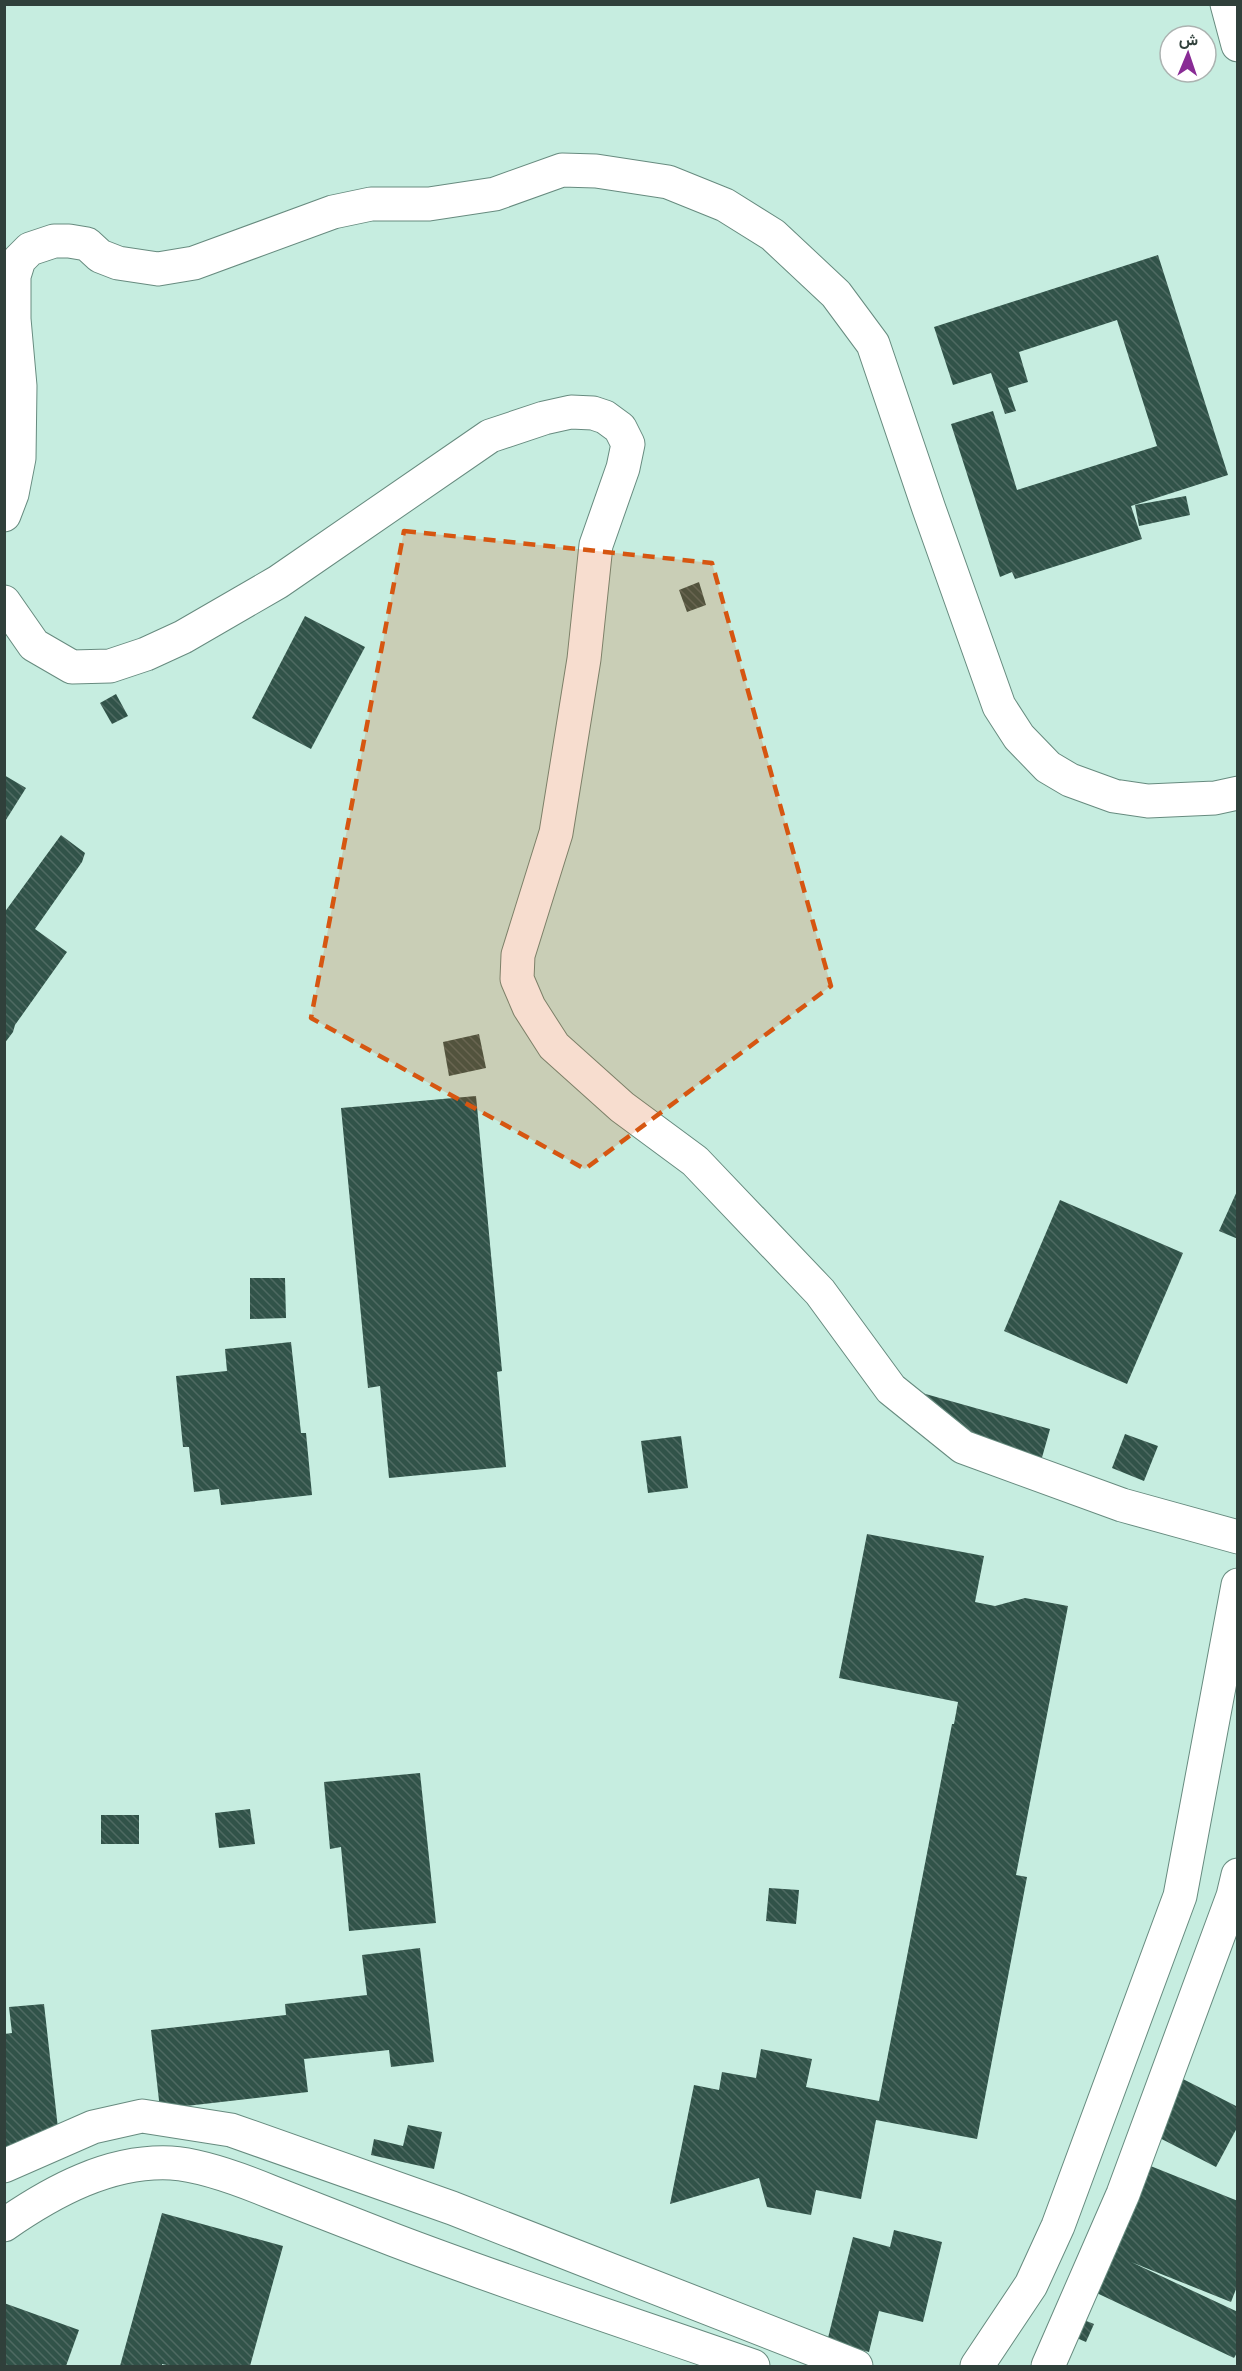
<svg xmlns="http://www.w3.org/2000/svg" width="1242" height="2371" font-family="Manrope,Vazirmatn,sans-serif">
  <defs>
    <pattern id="building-back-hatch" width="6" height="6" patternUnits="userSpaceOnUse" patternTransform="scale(1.5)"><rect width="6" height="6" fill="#315349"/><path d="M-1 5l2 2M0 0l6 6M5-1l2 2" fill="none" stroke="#4e6a62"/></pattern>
  </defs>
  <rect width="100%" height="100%" fill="#c6ede0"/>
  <g fill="url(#building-back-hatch)">
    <path d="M1158 255 1228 475 1131 506 1142 539 1015 579 1012 572 1000 577 951 424 993 411 1017 490 1157 446 1117 320 1019 352 1028 382 1008 388 1016 411 1005 414 991 373 953 385 934 327Z"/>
    <path d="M1186 496 1190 515 1139 526 1135 505Z"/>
    <path d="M699 582 706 605 687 612 679 590Z"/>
    <path d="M305 616 365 647 311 749 252 718Z"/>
    <path d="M116 694 128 716 112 724 100 703Z"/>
    <path d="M4 775 26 788 4 823Z"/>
    <path d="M61 835 85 853 82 862 35 929 67 952 15 1025 13 1032 4 1044V913Z"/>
    <path d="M479 1034 486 1068 449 1076 443 1042Z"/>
    <path d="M476 1096 502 1371 497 1372 506 1467 389 1478 380 1386 368 1388 341 1108Z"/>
    <path d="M1238 1189V1239L1219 1231Z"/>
    <path d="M1060 1200 1183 1253 1127 1384 1004 1331Z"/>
    <path d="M250 1278H285L286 1318 250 1319Z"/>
    <path d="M291 1342 301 1433H306L312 1495 221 1505 219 1489 194 1492 189 1447H183L176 1376 227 1371 225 1349Z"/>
    <path d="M922 1393 1050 1429 1041 1461 913 1425Z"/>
    <path d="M1125 1434 1158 1446 1144 1481 1112 1468Z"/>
    <path d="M681 1436 688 1488 648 1493 641 1441Z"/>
    <path d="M867 1534 984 1556 975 1602 995 1606 1025 1598 1068 1606 1016 1875 1027 1877 977 2139 876 2120 861 2199 816 2190 811 2215 767 2207 759 2178 670 2204 694 2085 719 2090 722 2072 756 2078 761 2049 812 2059 806 2087 879 2101 952 1724H954L958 1702 839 1678Z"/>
    <path d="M420 1773 436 1923 349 1931 341 1847 330 1849 324 1782Z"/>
    <path d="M250 1809 255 1844 219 1848 215 1813Z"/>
    <rect x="101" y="1815" width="38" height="29"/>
    <path d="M769 1888 799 1890 796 1924 766 1921Z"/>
    <path d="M420 1948 434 2062 391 2067 389 2050 304 2059 308 2092 160 2109 151 2030 286 2015 285 2004 367 1995 362 1955Z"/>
    <path d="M44 2004 60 2146 4 2153V2034L12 2033 9 2007Z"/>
    <path d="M1179 2077 1238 2107V2126L1216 2167 1150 2133Z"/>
    <path d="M408 2125 442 2132 434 2169 371 2155 374 2139 403 2146Z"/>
    <path d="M1138 2161 1238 2201V2284L1231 2302 1131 2262 1238 2312V2351L1234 2358 1084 2287Z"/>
    <path d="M162 2213 283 2246 250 2366H171L162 2364V2366H120Z"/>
    <path d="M894 2230 942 2242 923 2322 879 2311 869 2352 827 2342 853 2237 890 2247Z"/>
    <path d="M4 2303 79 2330 66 2366H4Z"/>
    <path d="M1074 2316 1094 2324 1086 2342 1067 2334Z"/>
  </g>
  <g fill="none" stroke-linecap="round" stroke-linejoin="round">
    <defs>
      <g id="street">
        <path d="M4 515 12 494 19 458 20 386 14 319V276L19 260 30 249 54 241H69L87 244 100 256 118 263 158 269 194 263 333 212 371 204H429L495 194 562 170 596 171 668 182 725 205 773 235 836 294 873 344 929 509 999 706 1019 737 1048 767 1070 780 1114 796 1148 801 1215 798 1238 793"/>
        <path d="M4 602 34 645 72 667 110 666 146 654 183 637 278 582 490 436 544 418 571 412 593 413 605 417 620 428 628 444 623 468 596 545 584 659 556 833 518 955 517 979 529 1007 554 1046 622 1107 695 1161 820 1292 891 1389 963 1447 1122 1505 1238 1537"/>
      </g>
      <g id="secondary">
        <path d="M1227 4 1238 45"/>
        <path d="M4 2166 93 2127 142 2116 231 2130 452 2208 856 2366"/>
        <path d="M4 2225C53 2191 110 2160 171 2163 203 2165 242 2180 271 2192 312 2208 353 2224 394 2240 512 2285 633 2324 753 2366"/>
        <path d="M977 2366 1031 2285 1058 2226 1180 1896 1238 1585"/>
        <path d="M1048 2366 1123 2194 1233 1896 1238 1875"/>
      </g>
    </defs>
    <use href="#street" stroke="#678b7f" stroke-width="35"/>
    <use href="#secondary" stroke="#678b7f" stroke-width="35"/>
    <use href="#street" stroke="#fff" stroke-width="33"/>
    <use href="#secondary" stroke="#fff" stroke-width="33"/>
  </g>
  <path fill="#d65611" fill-opacity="0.2" stroke="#d65611" stroke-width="4.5" stroke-dasharray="12 8" stroke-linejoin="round" d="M404 531 712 563 831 986 585 1169 311 1018Z"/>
  <rect width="1242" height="2371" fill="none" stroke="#30403b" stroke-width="12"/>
  <g transform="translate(1188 54) rotate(2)"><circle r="28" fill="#ffffff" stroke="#acb3b1" stroke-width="1.5"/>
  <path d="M0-4.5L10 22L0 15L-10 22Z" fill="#892b95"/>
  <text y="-9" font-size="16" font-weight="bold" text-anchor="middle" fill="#30403b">ش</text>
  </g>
</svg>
